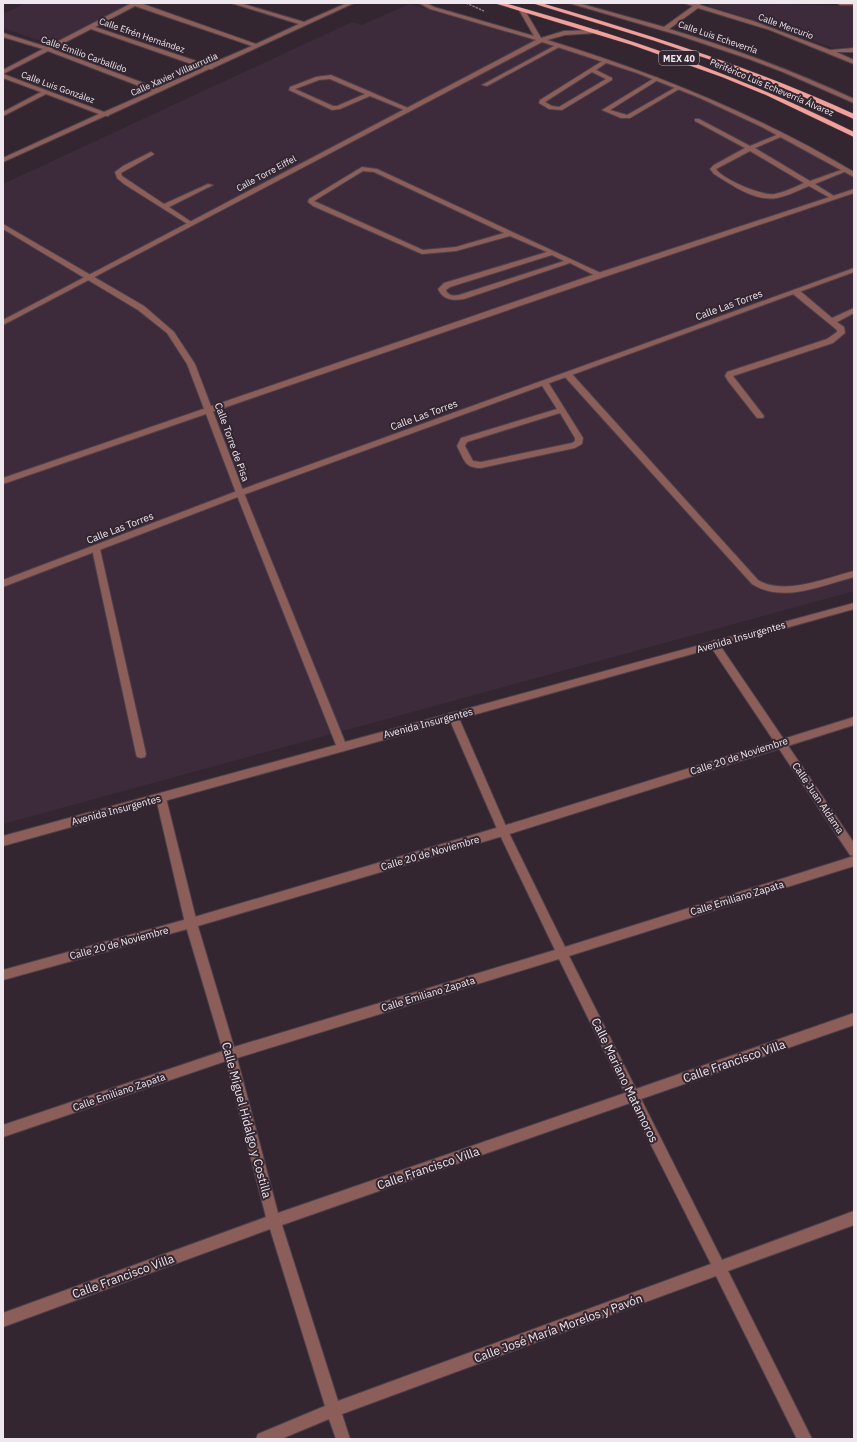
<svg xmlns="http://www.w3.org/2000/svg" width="857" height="1442" font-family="'IBM Plex Sans',sans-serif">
  <rect width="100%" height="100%" fill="#332631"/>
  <g fill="#3d2b3c">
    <path d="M26 3H130L50 44 3 28V14Z"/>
    <path d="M709 3 854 6V47L833 48 755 20 709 6Z"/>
    <path d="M409 4 625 66 709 98 823 153 854 173V591L3 824V184L352 22 362 25Z"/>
  </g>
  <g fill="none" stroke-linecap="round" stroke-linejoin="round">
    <defs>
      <g id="service">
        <path d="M556 45 561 46 487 86 482 85Z"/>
        <path d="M604 60 609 61 596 70 612 78V80L562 110 549 109 539 103 540 100ZM592 72 606 79 559 107 552 106 545 102Z"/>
        <path d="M331 75 408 108 409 109 404 110 370 96 340 109 332 110 289 90 290 87 316 77ZM330 79 365 94 337 106H333L295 89 319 80Z"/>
        <path d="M656 77 659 79 658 80 610 110 627 115 676 87 681 88 630 118H621L602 110Z"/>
        <path d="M695 119H699L750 146 779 134H783V136L755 148 810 181 844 169 849 170 815 184 834 196V198L832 199 809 186C799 190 788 196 777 198 755 202 732 185 714 174L710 169 714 165 745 148 695 121ZM750 151 804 183C795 187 785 192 775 194 762 196 724 180 716 169Z"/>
        <path d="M151 152 154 154 153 155 121 173 122 176 164 204 208 184 213 185 169 207 193 223V225H189L124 184 117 178 115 172 123 166Z"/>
        <path d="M362 167 377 169 605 275 601 277H598L570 263 464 299C453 301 443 300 438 289L444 283 547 252 510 236 456 251 422 254 313 206 308 202 309 199ZM363 171 374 172 504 233 456 247 423 250 314 201ZM552 255 564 261 459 295C454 296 448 296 446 290L450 287Z"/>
        <path d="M793 290H799L832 318 854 308V313L837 322 844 327 845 333 833 343 733 376 764 416 763 418H757L728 381 725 376 727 372 827 339 837 332V330L793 294Z"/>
        <path d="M565 373H571L758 580C784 596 826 578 854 571V577C822 585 783 604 752 584L565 377Z"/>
        <path d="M542 382H548L583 438 582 444 575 448 481 468C464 468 464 459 457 446L461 438 557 409 541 384ZM560 413 575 438V441L572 443 481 462 473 461 465 446 467 442Z"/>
        <path d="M96 546 100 549 146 754 145 757 141 758 137 757 136 754 92 549Z"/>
      </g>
      <g id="minor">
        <path d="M132 3H140L256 44 299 24 231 3H240L304 22 347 3H354L213 68 212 69H209L109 115 108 116H105L3 162V158L99 114 46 94 3 116V112L41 92 3 78V74L104 112 152 91 48 51 3 74V70L43 49 3 37V33L47 47ZM135 6 252 46 208 65 95 27ZM91 29 203 68 157 88 52 49Z"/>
        <path d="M419 3H426L434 7 534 36 519 10 524 9 541 38 564 31 598 30V32L596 33 565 35 547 40C655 73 758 115 854 172V177L762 127 700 98 637 73 542 42 3 325V320L536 40 430 9Z"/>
        <path d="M569 3H578L664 27 693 6 684 3H701L700 5 753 21 830 50 854 48V52H836L854 60V64L770 30 698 8 669 29C732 48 794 71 854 99V103L783 72 749 59 678 35Z"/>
        <path d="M837 3H854V5H840Z"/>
        <path d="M854 189V193L604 277 3 484V478L598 273Z"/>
        <path d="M854 268V272L243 495 3 587V580L237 491Z"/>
        <path d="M714 640 717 641 854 843V866L569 956 636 1089 854 1013V1025L641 1099 722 1260 854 1211V1225L728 1271 812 1439H797L716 1276 342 1414 350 1439H336L329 1419 281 1439H256L258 1434 325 1406 270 1229 3 1327V1313L266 1217 226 1061 3 1137V1125L223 1051 185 923 156 798 157 795 161 794 165 795 166 798 197 923 234 1047 555 950 498 831 448 716 449 713H457L458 716 508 831 565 947 854 856 850 855 711 647 709 644ZM559 959 625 1093 278 1213 237 1058ZM630 1103 711 1264 338 1401 282 1225Z"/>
      </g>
      <g id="tertiary">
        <path d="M3 224 144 306 174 332 195 364 244 493 345 742 854 603V609L3 846V836L336 745 236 493 187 364 167 333 138 310 3 229Z"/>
        <path d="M854 717V725L503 836 191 928 3 980V970L191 918 503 826Z"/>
      </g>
      <g id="trunk">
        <path d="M494 3H504C626 37 740 75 854 132V137L766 95 722 77 632 45Z"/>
        <path d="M532 3H541C648 34 753 68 854 114V119L774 84 735 68 655 41Z"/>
      </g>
    </defs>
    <use href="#service" stroke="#4d414b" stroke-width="2"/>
    <use href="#minor" stroke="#4d414b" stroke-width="2"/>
    <use href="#tertiary" stroke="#4d414b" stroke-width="2"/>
    <use href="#trunk" stroke="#4d414b" stroke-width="1"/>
    <path stroke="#897e87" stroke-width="1.5" stroke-dasharray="2.5 1" stroke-linecap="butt" d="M466 3 484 11"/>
    <use href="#service" fill="#8c5e5a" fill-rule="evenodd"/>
    <use href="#minor" fill="#8c5e5a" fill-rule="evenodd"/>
    <use href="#tertiary" fill="#8c5e5a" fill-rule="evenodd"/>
    <use href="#trunk" fill="#f2a09a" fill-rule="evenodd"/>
  </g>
  <g text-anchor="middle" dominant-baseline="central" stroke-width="4" stroke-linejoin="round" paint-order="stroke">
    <g font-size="9" fill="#efe7ee" stroke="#332631">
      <text transform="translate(786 26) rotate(20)">Calle Mercurio</text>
      <text transform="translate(142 35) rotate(19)">Calle Efrén Hernández</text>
      <text transform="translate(718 37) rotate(19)">Calle Luis Echeverría</text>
      <text transform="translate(84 54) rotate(20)">Calle Emilio Carballido</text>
      <text transform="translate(174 74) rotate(-24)">Calle Xavier Villaurrutia</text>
      <text transform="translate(58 87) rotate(20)">Calle Luis González</text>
      <text transform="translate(772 87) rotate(23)">Periférico Luis Echeverría Álvarez</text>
      <text transform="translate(266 173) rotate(-28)">Calle Torre Eiffel</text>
    </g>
    <rect fill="#332631" stroke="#b7adb5" stroke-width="1" x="659" y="51" width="40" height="14" rx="3"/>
    <g font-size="9" font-weight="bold" fill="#efe7ee">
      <text x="679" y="58">MEX 40</text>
    </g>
    <g font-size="10" fill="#efe7ee" stroke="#332631">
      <text transform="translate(729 305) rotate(-20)">Calle Las Torres</text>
      <text transform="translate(424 415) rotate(-20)">Calle Las Torres</text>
      <text transform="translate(232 442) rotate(70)">Calle Torre de Pisa</text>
      <text transform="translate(120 528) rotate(-21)">Calle Las Torres</text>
      <text transform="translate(741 637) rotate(-16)">Avenida Insurgentes</text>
      <text transform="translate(428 723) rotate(-15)">Avenida Insurgentes</text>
      <text transform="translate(739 756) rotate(-18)">Calle 20 de Noviembre</text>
      <text transform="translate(818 798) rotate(56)">Calle Juan Aldama</text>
      <text transform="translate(116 810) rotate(-15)">Avenida Insurgentes</text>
      <text transform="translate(430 853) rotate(-16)">Calle 20 de Noviembre</text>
      <text transform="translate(737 898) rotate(-17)">Calle Emiliano Zapata</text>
      <text transform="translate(119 943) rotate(-15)">Calle 20 de Noviembre</text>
      <text transform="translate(428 994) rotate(-17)">Calle Emiliano Zapata</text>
      <text transform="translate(119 1092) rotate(-19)">Calle Emiliano Zapata</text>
    </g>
    <g font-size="12" fill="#efe7ee" stroke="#332631">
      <text transform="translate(734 1061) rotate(-19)">Calle Francisco Villa</text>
      <text transform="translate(625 1080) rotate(64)">Calle Mariano Matamoros</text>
      <text transform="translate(247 1120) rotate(75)">Calle Miguel Hidalgo y Costilla</text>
      <text transform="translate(428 1168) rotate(-19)">Calle Francisco Villa</text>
      <text transform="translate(123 1276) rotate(-20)">Calle Francisco Villa</text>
      <text transform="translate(558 1328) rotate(-20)">Calle José María Morelos y Pavón</text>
    </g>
  </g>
  <rect width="857" height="1442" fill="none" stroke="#efe7ee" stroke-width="8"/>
</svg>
